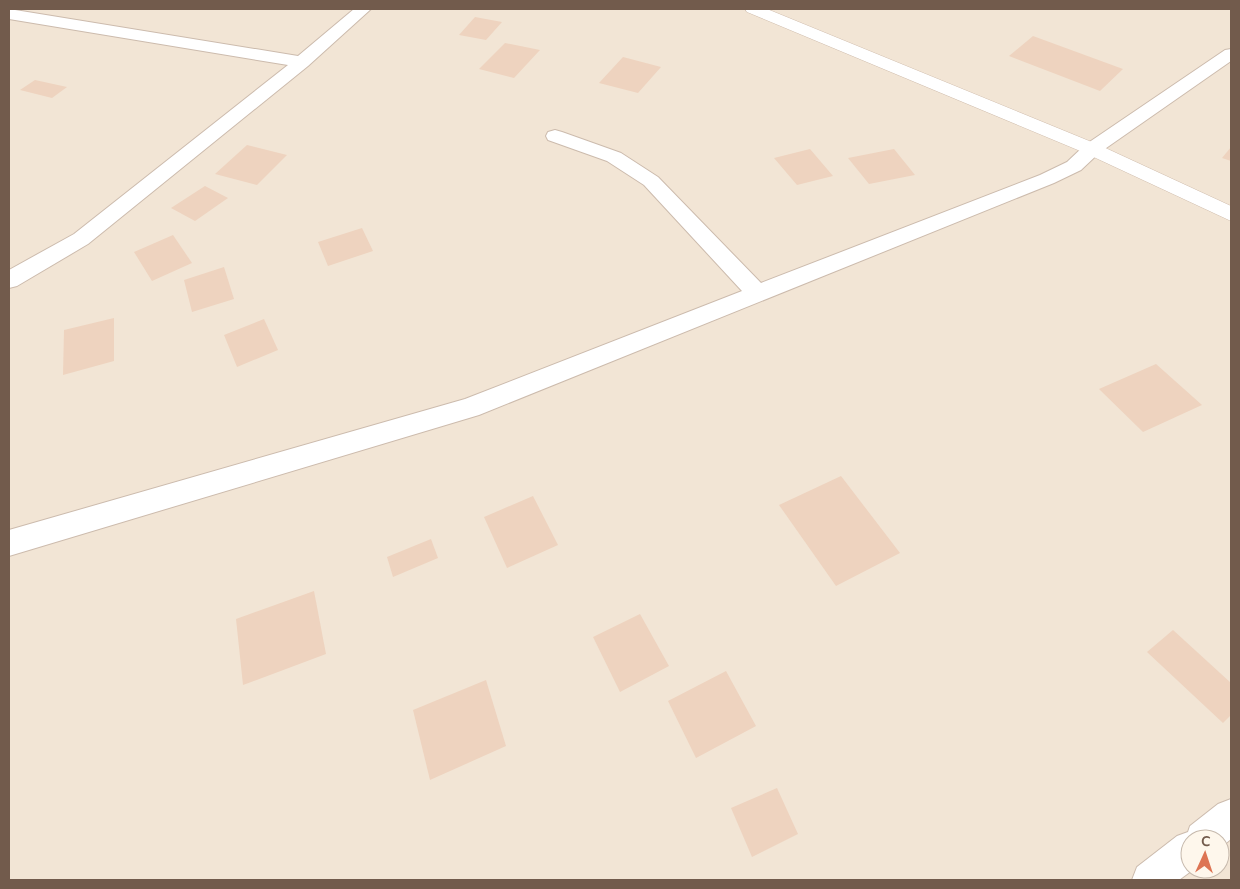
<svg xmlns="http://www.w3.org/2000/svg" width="1240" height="889" font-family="Mulish,sans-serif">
  <rect width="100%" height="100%" fill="#fbf3e6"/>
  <path fill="#f2e5d5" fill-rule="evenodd" d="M9 9H1231V880H9ZM1190 839H1220V869H1190Z"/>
  <g fill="#eed3bf">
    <path d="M475 17 502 22 486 40 459 35Z"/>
    <path d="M1033 36 1123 69 1100 91 1009 56Z"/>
    <path d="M505 43 540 50 514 78 479 69Z"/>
    <path d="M623 57 661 67 638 93 599 83Z"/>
    <path d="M35 80 67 87 52 98 20 90Z"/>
    <path d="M247 145 287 155 257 185 215 174Z"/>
    <path d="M1231 147V161L1222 158Z"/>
    <path d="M810 149 833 176 797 185 774 158Z"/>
    <path d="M894 149 915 175 869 184 848 158Z"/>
    <path d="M205 186 228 198 195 221 171 208Z"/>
    <path d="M362 228 373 251 328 266 318 242Z"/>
    <path d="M173 235 192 263 152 281 134 252Z"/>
    <path d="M224 267 234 299 192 312 184 280Z"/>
    <path d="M114 318V361L63 375 64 330Z"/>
    <path d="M264 319 278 350 237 367 224 335Z"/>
    <path d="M1156 364 1202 405 1143 432 1099 389Z"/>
    <path d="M841 476 900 553 836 586 779 505Z"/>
    <path d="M533 496 558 545 507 568 484 517Z"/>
    <path d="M431 539 438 558 393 577 387 557Z"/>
    <path d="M314 591 326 654 243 685 236 619Z"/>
    <path d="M640 614 669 666 620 692 593 637Z"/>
    <path d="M1173 630 1231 683V715L1223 723 1147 652Z"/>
    <path d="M726 671 756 726 696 758 668 701Z"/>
    <path d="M486 680 506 746 430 780 413 710Z"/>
    <path d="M777 788 798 834 752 857 731 808Z"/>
  </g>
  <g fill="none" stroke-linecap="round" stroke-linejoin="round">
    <defs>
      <g id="street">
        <path d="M9 9 298 56 354 9H371L308 66 88 244 17 286 9 288V270L74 234 288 65 9 19Z"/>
        <path d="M1231 49V61L1099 153 1081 170 1054 183 479 415 9 556V530L465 399 742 291 644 185 607 161 548 140 546 136 548 132 555 130 562 132 621 153 658 177 761 283 1040 175 1067 162 1085 145 1225 50Z"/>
        <path d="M1231 799V839L1220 848V839H1190V869H1194L1179 880H1132L1137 867 1177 836 1188 832 1190 826 1218 804Z"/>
      </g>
      <path id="secondary" d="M745 9H767L1099 145 1231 206V221L1085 153 747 12Z"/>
    </defs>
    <use href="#street" stroke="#ccbbad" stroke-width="2"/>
    <use href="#secondary" stroke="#d0bdad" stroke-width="1"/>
    <use href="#street" fill="#fff" fill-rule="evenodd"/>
    <use href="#secondary" fill="#fff" fill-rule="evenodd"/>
  </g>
  <rect width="1240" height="889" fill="none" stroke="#725b4c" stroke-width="20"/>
  <g transform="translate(1205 854) rotate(3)"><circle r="24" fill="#fef7ec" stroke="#c6b9ac"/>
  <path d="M0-4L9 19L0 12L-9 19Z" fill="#dd7453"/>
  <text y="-8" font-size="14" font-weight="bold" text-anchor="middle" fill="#725b4c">С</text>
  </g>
</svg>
